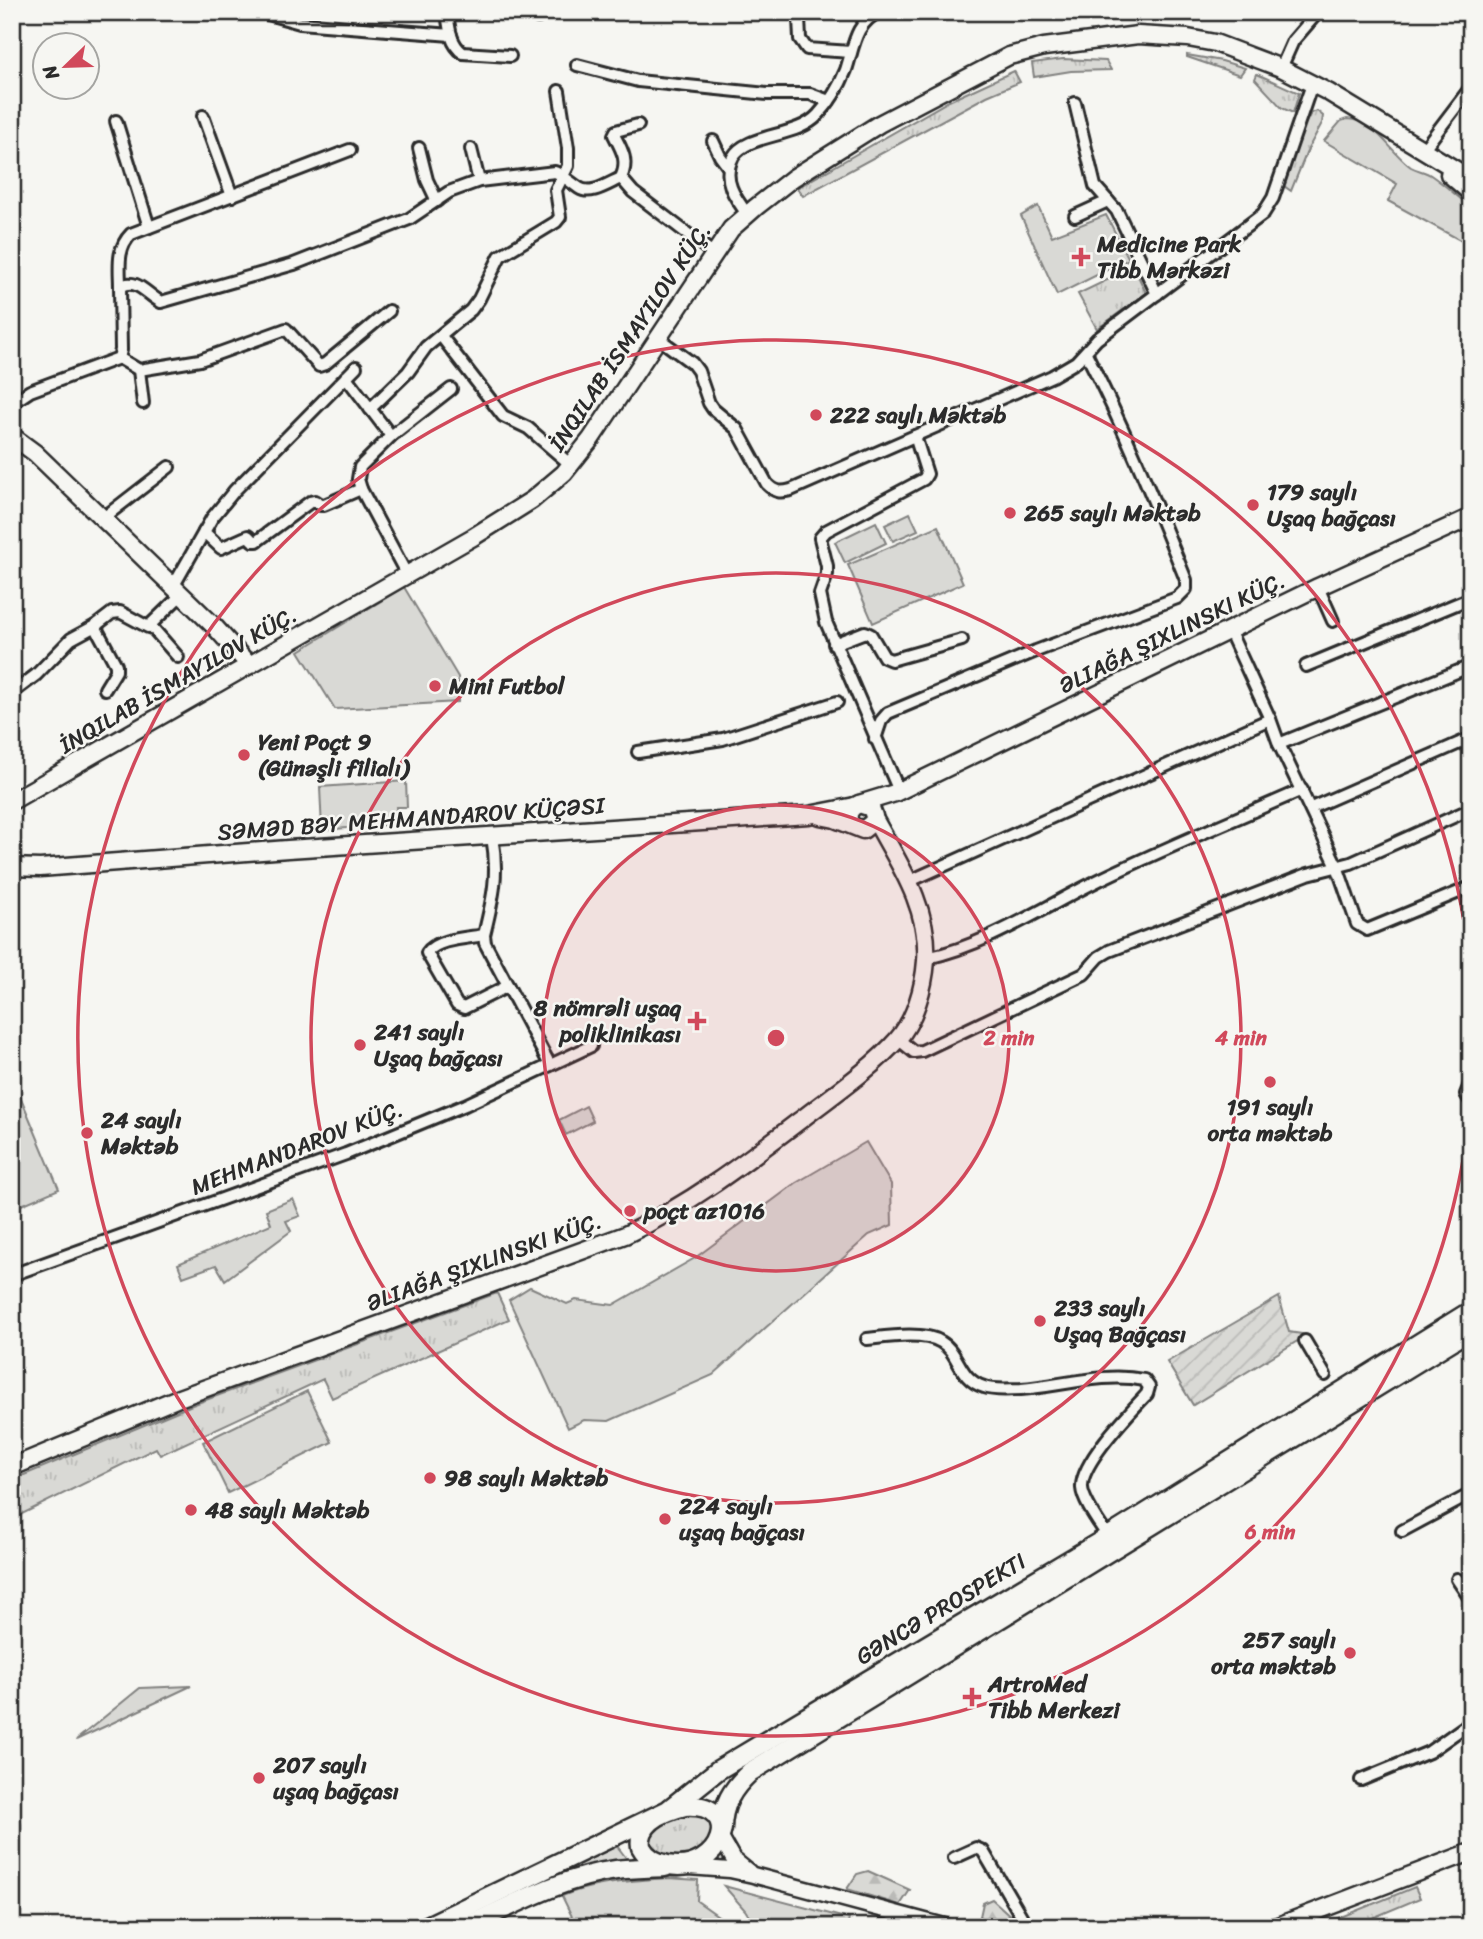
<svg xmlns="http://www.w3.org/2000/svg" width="1483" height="1939" font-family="Sriracha,sans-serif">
  <defs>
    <pattern id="grass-tufts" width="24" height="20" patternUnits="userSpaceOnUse" patternTransform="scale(1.75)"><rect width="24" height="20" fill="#d9d9d5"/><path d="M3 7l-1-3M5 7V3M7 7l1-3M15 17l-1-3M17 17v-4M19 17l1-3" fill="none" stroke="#babab7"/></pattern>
    <pattern id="forest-firs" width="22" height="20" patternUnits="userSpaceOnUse" patternTransform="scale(1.75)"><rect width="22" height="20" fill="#d9d9d5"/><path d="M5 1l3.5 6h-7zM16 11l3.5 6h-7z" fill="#babab7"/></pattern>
    <pattern id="garden-furrows" width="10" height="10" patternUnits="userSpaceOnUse" patternTransform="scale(1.75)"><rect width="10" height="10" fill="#d9d9d5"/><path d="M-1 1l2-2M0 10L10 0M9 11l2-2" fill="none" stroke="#babab7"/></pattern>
  </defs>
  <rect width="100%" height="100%" fill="#f6f6f2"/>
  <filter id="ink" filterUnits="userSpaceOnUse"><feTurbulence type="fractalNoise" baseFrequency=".0143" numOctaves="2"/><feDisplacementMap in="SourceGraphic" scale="14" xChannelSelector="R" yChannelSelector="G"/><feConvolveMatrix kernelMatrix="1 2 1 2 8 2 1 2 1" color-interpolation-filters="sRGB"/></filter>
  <g filter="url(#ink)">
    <g fill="url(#grass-tufts)" stroke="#828280" stroke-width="2">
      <path d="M1187 55 1222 61 1245 68 1240 75 1187 57Z"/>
      <path d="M1063 59 1106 61 1111 70 1071 71 1034 77 1032 63Z"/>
      <path d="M1014 71 1020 82 987 96 803 196 797 188 949 101Z"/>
      <path d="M1257 74 1299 93 1293 113 1282 108 1255 79Z"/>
      <path d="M1317 111 1323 116 1322 123 1308 149 1291 191 1284 186 1303 128 1311 113Z"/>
      <path d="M1134 267 1146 293 1097 329 1078 294Z"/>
      <path d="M497 1293 509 1319 332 1398 323 1379 160 1455 156 1448 16 1517 12 1508V1480L192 1405Z"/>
      <path d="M690 1812H704L713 1825 714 1841C708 1845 701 1851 695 1854 679 1860 655 1857 649 1841L650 1835 660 1826Z"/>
      <path d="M617 1846 627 1859 585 1866 558 1877 557 1874Z"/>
      <path d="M1415 1887 1420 1898 1351 1927H1316Z"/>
    </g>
    <g fill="url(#forest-firs)" stroke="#828280" stroke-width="2">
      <path d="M868 1871 910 1890 900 1905 847 1889 857 1874Z"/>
      <path d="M992 1899 1014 1919 1013 1927H999L979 1921 983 1903Z"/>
    </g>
    <g fill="#d9d9d5" stroke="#828280" stroke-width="2">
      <path d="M1347 119C1376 120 1390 152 1411 167 1418 171 1425 171 1432 176 1445 185 1458 197 1471 207V246L1388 201 1397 184 1324 141 1341 121Z"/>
      <path d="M1038 206 1052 236 1106 215 1129 259 1057 295 1021 216Z"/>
      <path d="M910 513 918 530 893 541 885 525Z"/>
      <path d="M876 522 886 543 845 563 835 542Z"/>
      <path d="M938 526 963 583 873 623 848 565Z"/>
      <path d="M404 587 458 677V702L335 709 299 651Z"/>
      <path d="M406 781 407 807H396L398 824 322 830 320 787Z"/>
      <path d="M18 1091 59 1189 12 1209V1093Z"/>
      <path d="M586 1106 593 1121 566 1135 559 1120Z"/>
      <path d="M866 1142 891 1184 892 1225 869 1235 713 1375 609 1421 584 1420 568 1428 509 1300 530 1287 567 1304 576 1300 613 1305 695 1258 796 1183Z"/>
      <path d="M293 1199 300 1216 286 1221 291 1231 225 1280 216 1265 183 1277 178 1264 271 1224 266 1210Z"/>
      <path d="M307 1391 332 1442 228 1493 203 1442Z"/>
      <path d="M191 1686 76 1740 140 1688Z"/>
      <path d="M668 1878 698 1880 697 1901 721 1918 727 1927H577L562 1896C597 1882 631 1881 668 1878Z"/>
      <path d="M724 1886 849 1919 847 1927H756L745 1910Z"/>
    </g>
    <path fill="url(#garden-furrows)" stroke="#828280" stroke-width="2" d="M1279 1297 1289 1332 1302 1334 1299 1340 1193 1405 1167 1362Z"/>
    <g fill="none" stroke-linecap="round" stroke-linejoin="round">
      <defs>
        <g id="minor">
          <path d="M261 12 300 23 451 35"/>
          <path d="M447 12C449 27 450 44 463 53L510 56"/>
          <path d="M538 12V17"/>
          <path d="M799 18 800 39 807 49 851 52"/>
          <path d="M577 65 638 81 767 94H810L829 101"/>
          <path d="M1281 68 1293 41 1318 12"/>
          <path d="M1075 103 1095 186 1117 211 1157 294"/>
          <path d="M203 116 232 196"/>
          <path d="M116 121 149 227"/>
          <path d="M638 125 616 131 614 135C622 150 629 161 621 178L633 192 714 254"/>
          <path d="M713 141 720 156 729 168"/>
          <path d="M419 148 427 180 437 201"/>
          <path d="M471 149 479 181"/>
          <path d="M1423 150 1471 87"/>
          <path d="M748 215C735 198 721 179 733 157 747 133 797 138 818 115 829 103 840 85 846 70 854 46 855 23 879 12"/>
          <path d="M1075 216 1108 201"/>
          <path d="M120 287C120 268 116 249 131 234L350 150"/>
          <path d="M441 336 503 416 528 428 571 465"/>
          <path d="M658 338 692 363 698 371 709 403 713 409 737 429 767 484C775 492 780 493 791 490L1052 376 1076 362 1097 339 1263 214 1273 198 1312 84"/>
          <path d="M119 358 139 370 200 360 286 329 319 366 325 364 389 311"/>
          <path d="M139 370 143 403"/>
          <path d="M346 377 391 436"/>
          <path d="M12 403 30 391 119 358 121 350 120 287C136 276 147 295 161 302L294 264 409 219 449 192 479 181 555 172C564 176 570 182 579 188 591 196 609 183 621 178"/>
          <path d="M370 409 408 372 426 347 471 310 479 299 500 256 556 222 560 217 556 190 568 166V148L559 91"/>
          <path d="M102 519 169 467"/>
          <path d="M204 532 221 548 248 536 253 541H257L310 502 315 501 321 505H324L361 489"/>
          <path d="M407 575 361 489 358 479 360 467 391 436 451 389"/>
          <path d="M173 587 212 518 235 490 356 367"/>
          <path d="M1318 587 1333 621"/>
          <path d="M150 625 178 657"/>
          <path d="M95 626 116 665V671L105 689"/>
          <path d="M1229 630 1270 719 1279 744 1337 866 1357 924 1367 930 1471 887"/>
          <path d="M834 644 865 632 871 635 884 657 891 660 962 640"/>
          <path d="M1306 666 1471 598"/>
          <path d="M12 693 36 675 71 639 95 626 112 613 120 612 148 627 181 595"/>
          <path d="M875 739 881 721 888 713 1036 651 1177 598 1186 589V580C1155 503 1124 427 1086 353"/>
          <path d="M1279 744 1471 666"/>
          <path d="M638 752 723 739 837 702"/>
          <path d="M899 791 826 622 820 594 827 574V566L820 538 826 531 924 479 927 474 915 436"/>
          <path d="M1311 808 1471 738"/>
          <path d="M492 836C499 875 493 898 484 935L485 943 550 1065"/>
          <path d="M910 881 1270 719"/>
          <path d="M484 935C468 938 436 939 427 953L457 1005 464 1008 508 986"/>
          <path d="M927 958C987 945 1046 906 1101 879 1167 847 1236 819 1302 790"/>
          <path d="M898 1039 914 1052 922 1051 1084 974 1099 957 1109 951 1308 874 1351 863 1471 809"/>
          <path d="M1471 1082 1466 1094 1471 1102"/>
          <path d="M12 1275 346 1154 465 1105 591 1046"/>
          <path d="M867 1339C886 1337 924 1331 941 1342 960 1353 958 1379 984 1387 996 1391 1009 1389 1021 1389 1062 1386 1103 1372 1144 1380L1149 1387 1147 1394C1130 1412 1080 1463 1082 1488 1083 1502 1100 1524 1108 1537"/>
          <path d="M1305 1341 1325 1375"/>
          <path d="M1402 1531 1471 1494"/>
          <path d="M1457 1579 1471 1600"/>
          <path d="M1361 1780 1429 1752 1471 1722"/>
          <path d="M954 1858 976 1848 983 1851 1024 1921"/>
        </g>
        <g id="tertiary">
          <path d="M12 1824V1831"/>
          <path d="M721 1838 733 1859 749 1872"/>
          <path d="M688 1867 730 1870 753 1875 948 1927"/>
        </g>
        <g id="secondary">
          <path d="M1449 174 1471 193"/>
          <path d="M12 436 35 453 214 626 249 665"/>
          <path d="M12 801 473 537 532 500 564 473 591 439 731 229 756 207 793 178 879 124 1009 56 1044 47 1138 35 1188 38 1215 43 1281 68 1328 92 1471 179"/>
          <path d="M859 804 895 793 1318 587 1471 517"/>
          <path d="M820 816 835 819 863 830 873 822 874 816 871 808 859 804C849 808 846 816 851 825"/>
          <path d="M12 867 40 868 288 849 809 815 855 806"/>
          <path d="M12 1467 176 1399 625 1235C693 1203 748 1160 807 1115 837 1092 872 1068 897 1040 915 1020 924 987 926 961 930 908 898 862 874 818"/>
          <path d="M1275 1927 1471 1852"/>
        </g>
        <g id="primary">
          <path d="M685 1806C746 1802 722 1875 668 1865 656 1863 647 1858 641 1847 637 1822 665 1811 685 1806Z"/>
          <path d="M722 1829C722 1805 732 1789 750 1772L1471 1329"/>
          <path d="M425 1927 668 1810 718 1770 1108 1537 1471 1311"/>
          <path d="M465 1927C513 1905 563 1877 616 1870 632 1868 649 1868 665 1867"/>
        </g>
      </defs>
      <use href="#minor" stroke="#2b2b2b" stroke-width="16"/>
      <use href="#tertiary" stroke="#2b2b2b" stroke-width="19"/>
      <use href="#secondary" stroke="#2b2b2b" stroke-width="21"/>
      <use href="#primary" stroke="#2b2b2b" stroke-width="23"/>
      <use href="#minor" stroke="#f6f6f2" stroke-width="10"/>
      <use href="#tertiary" stroke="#f6f6f2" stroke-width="14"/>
      <use href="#secondary" stroke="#f6f6f2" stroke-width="16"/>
      <use href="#primary" stroke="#f6f6f2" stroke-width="18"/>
    </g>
  </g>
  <circle cx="776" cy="1038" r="233" fill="#d1495b" fill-opacity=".12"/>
  <g fill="none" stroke="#d1495b" stroke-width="3.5">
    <circle cx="776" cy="1038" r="233"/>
    <circle cx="776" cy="1038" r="465"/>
    <path d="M1470 1111A698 698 0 1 1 1470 965"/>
  </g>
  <g fill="#d1495b" stroke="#f6f6f2" stroke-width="2.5">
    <path d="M1077.5 246.5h7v7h7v7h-7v7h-7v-7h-7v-7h7z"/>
    <circle cx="816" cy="415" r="7"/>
    <circle cx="1253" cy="505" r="7"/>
    <circle cx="1010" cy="513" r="7"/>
    <circle cx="435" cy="686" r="7"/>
    <circle cx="244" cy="755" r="7"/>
    <path d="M693.5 1010.5h7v7h7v7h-7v7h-7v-7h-7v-7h7z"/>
    <circle cx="360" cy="1045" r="7"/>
    <circle cx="1270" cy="1082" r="7"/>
    <circle cx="87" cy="1133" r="7"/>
    <circle cx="630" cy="1211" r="7"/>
    <circle cx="1040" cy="1321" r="7"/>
    <circle cx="430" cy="1478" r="7"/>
    <circle cx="191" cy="1510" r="7"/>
    <circle cx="665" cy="1519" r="7"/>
    <circle cx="1350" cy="1653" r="7"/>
    <path d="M968.5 1686.5h7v7h7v7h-7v7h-7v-7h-7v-7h7z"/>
    <circle cx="259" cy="1778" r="7"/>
  </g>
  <g text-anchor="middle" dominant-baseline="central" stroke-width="5" stroke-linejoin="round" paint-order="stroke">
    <g font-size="23" font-weight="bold" fill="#2b2b2b" stroke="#f6f6f2" text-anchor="start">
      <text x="1097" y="244">Medicine Park<tspan x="1097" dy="26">Tibb Mərkəzi</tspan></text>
      <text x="830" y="415">222 saylı Məktəb</text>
      <text x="1267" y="492">179 saylı<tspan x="1267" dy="26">Uşaq bağçası</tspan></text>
      <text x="1024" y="513">265 saylı Məktəb</text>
      <text x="449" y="686">Mini Futbol</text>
      <text x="258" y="742">Yeni Poçt 9<tspan x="258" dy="26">(Günəşli filialı)</tspan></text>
      <text x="681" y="1008" text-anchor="end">8 nömrəli uşaq<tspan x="681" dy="26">poliklinikası</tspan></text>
      <text x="374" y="1032">241 saylı<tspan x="374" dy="26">Uşaq bağçası</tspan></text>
      <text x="1270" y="1107" text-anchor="middle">191 saylı<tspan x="1270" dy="26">orta məktəb</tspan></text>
      <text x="101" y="1120">24 saylı<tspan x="101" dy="26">Məktəb</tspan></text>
      <text x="644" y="1211">poçt az1016</text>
      <text x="1054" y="1308">233 saylı<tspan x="1054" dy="26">Uşaq Bağçası</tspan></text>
      <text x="444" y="1478">98 saylı Məktəb</text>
      <text x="679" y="1506">224 saylı<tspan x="679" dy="26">uşaq bağçası</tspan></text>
      <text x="205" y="1510">48 saylı Məktəb</text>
      <text x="1336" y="1640" text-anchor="end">257 saylı<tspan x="1336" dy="26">orta məktəb</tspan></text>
      <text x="988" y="1684">ArtroMed<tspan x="988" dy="26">Tibb Merkezi</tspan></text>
      <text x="273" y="1765">207 saylı<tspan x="273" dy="26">uşaq bağçası</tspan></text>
    </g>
    <g font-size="23" fill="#2b2b2b" stroke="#f6f6f2">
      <text transform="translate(630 337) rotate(-56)">İNQILAB İSMAYILOV KÜÇ.</text>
      <text transform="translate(1172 633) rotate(-26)">ƏLIAĞA ŞIXLINSKI KÜÇ.</text>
      <text transform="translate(178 680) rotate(-30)">İNQILAB İSMAYILOV KÜÇ.</text>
      <text transform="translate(411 819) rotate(-4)">SƏMƏD BƏY MEHMANDAROV KÜÇƏSI</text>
      <text transform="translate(297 1148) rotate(-21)">MEHMANDAROV KÜÇ.</text>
      <text transform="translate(484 1262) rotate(-20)">ƏLIAĞA ŞIXLINSKI KÜÇ.</text>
      <text transform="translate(941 1609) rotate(-31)">GƏNCƏ PROSPEKTI</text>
    </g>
  </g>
  <circle cx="776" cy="1038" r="10" fill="#d1495b" stroke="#f6f6f2" stroke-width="3.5"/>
  <g font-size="21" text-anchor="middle" font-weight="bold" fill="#d1495b" stroke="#f6f6f2" stroke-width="5" stroke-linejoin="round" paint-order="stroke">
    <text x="1009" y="1045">2 min</text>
    <text x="1241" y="1045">4 min</text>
    <text x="1270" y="1539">6 min</text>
  </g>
  <rect width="1483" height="1939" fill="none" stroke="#f6f6f2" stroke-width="42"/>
  <rect x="21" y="21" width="1441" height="1897" fill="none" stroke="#2b2b2b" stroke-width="2.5" filter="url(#ink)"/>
  <g transform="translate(66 66) rotate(247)"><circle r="33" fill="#f6f6f2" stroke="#a5a5a2" stroke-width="2"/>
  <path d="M0-5L12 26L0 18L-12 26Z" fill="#d1495b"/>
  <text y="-10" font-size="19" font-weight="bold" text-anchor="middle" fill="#2b2b2b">N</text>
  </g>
</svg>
